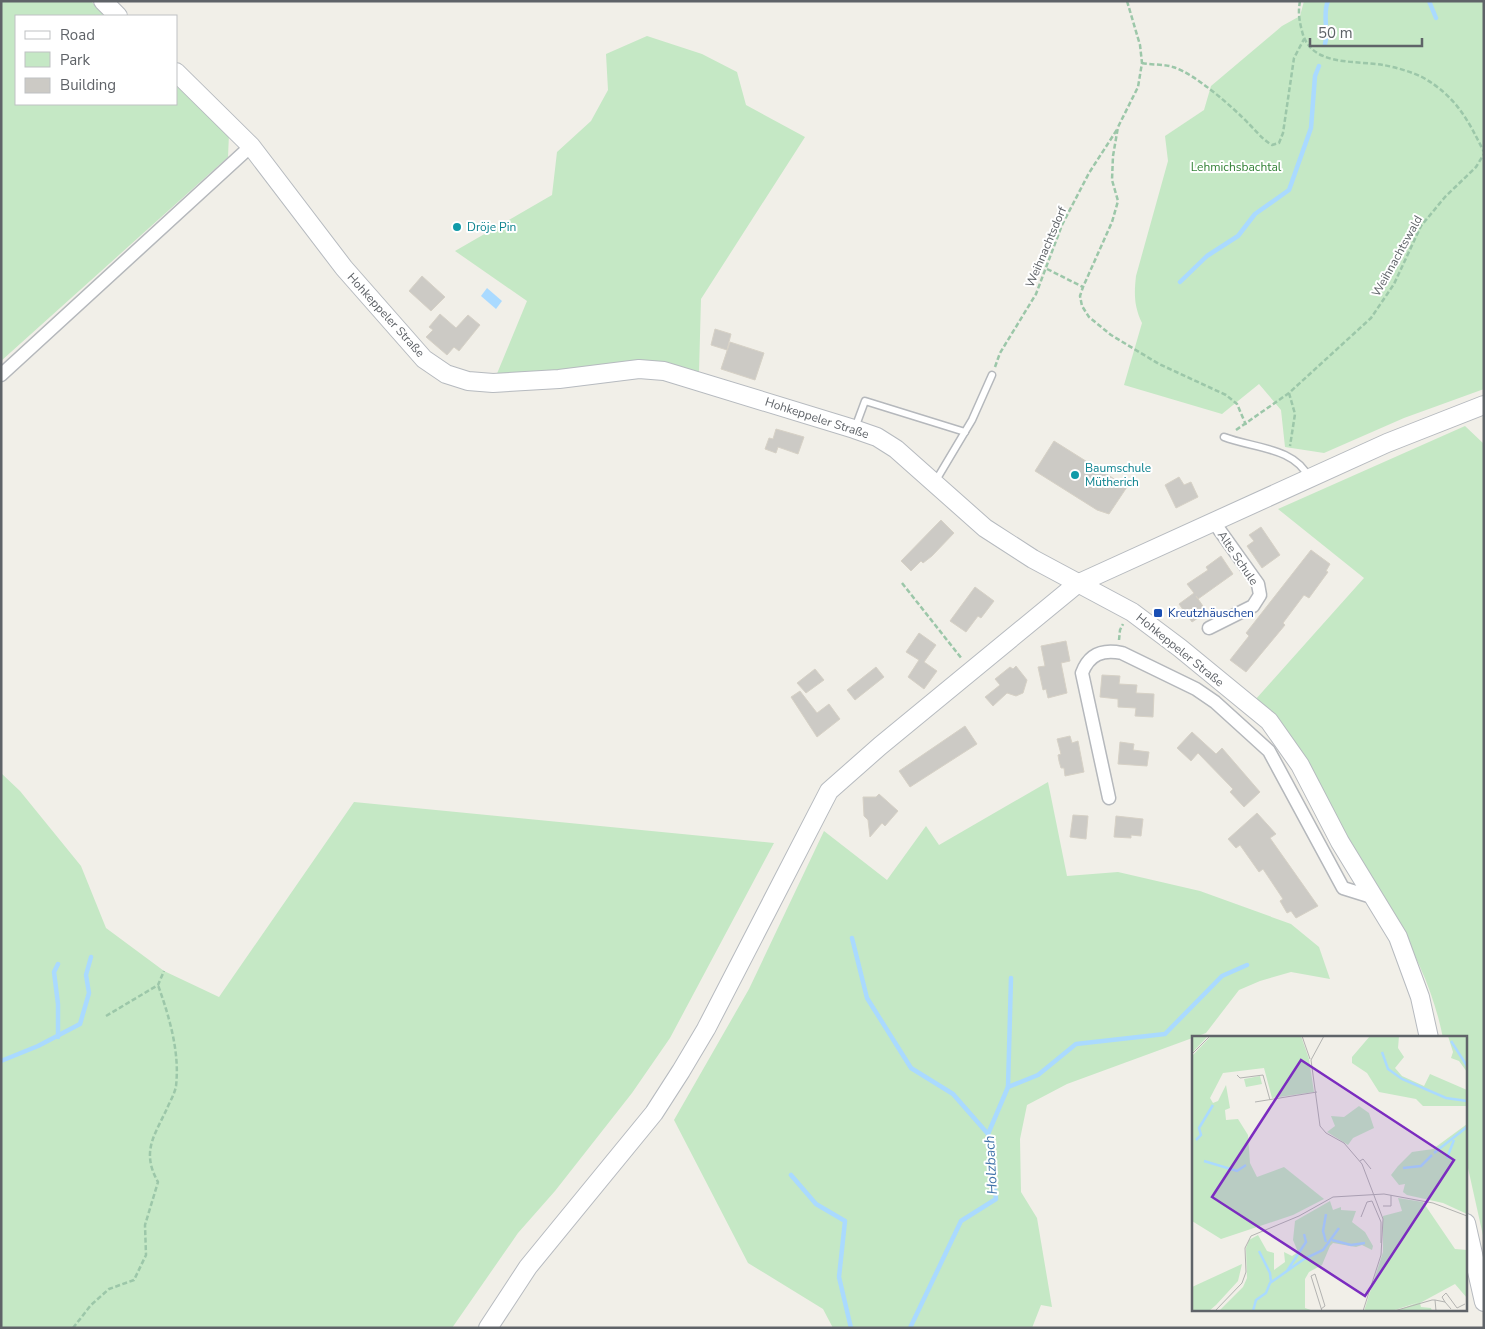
<svg xmlns="http://www.w3.org/2000/svg" width="1485" height="1329" font-family="'Nunito Sans',sans-serif">
  <rect width="100%" height="100%" fill="#f1efe8"/>
  <g fill="#c5e8c5">
    <path d="M1 1H91L105 16H16V104H176V85L229 134 228 157 1 361Z"/>
    <path d="M1304 1H1484V389L1404 418 1324 453 1285 447 1281 410 1259 384 1222 414 1124 385 1142 323C1134 306 1134 294 1136 276L1168 161 1165 136 1204 110 1211 86 1282 26 1300 16Z"/>
    <path d="M647 36 702 54 737 72 746 105 805 137 701 299 699 372 646 362 553 373 496 376 527 301 455 251 552 195 557 152 591 121 608 90 606 54Z"/>
    <path d="M1465 426 1484 444V1240L1466 1159V1038H1443C1427 956 1379 895 1340 824 1323 794 1310 763 1290 735 1281 722 1267 711 1255 700L1364 578 1278 509Z"/>
    <path d="M1 773 20 791 81 866 106 928 164 971 219 997 354 802 774 843 670 1038 632 1093 555 1191 518 1233 452 1328H1Z"/>
    <path d="M1048 782 1067 876 1118 872 1200 891 1291 924 1319 947 1330 979 1291 972 1260 981 1239 990 1206 1033 1067 1084 1027 1105 1020 1139 1021 1192 1037 1218 1052 1307 1041 1305 1032 1328H833L823 1309 748 1263 674 1120 749 989 824 831 887 880 926 826 939 845Z"/>
  </g>
  <path fill="#aadaff" d="M487 288 502 301 496 309 481 296Z"/>
  <g fill="none" stroke-linecap="round" stroke-linejoin="round">
    <g stroke="#aadaff" stroke-width="4.5">
      <path d="M1429 1 1436 18"/>
      <path d="M1325 44C1329 30 1322 14 1328 1"/>
      <path d="M1180 282 1207 256 1238 236 1255 214 1289 190 1311 128 1315 76 1319 66"/>
      <path d="M852 938 867 998 911 1068 953 1094 988 1134"/>
      <path d="M58 964 54 972 58 1004V1037"/>
      <path d="M1 1061 38 1046 80 1024 89 993 86 975 91 957"/>
      <path d="M1008 1087 1038 1075 1076 1044 1165 1034 1222 976 1247 965"/>
      <path d="M791 1175 816 1204 845 1221 839 1277 851 1328"/>
      <path d="M910 1328 961 1221 996 1199 988 1134 1008 1087 1011 978"/>
    </g>
  </g>
  <g fill="#cccac5" stroke="#d6d1c6">
    <path d="M422 276 445 297 431 311 409 291Z"/>
    <path d="M440 314 456 328 468 315 480 325 459 351 454 347 447 355 426 337 433 330 429 327Z"/>
    <path d="M715 329 731 334 727 350 711 345Z"/>
    <path d="M730 342 764 353 755 380 721 369Z"/>
    <path d="M776 429 804 437 798 454 778 447 776 453 765 449 769 438 773 439Z"/>
    <path d="M1054 441 1127 487 1109 514 1097 510 1035 471Z"/>
    <path d="M1179 477 1184 485 1191 482 1198 497 1176 508 1165 485Z"/>
    <path d="M941 520 954 533 932 556 923 563 921 561 911 571 901 561Z"/>
    <path d="M1261 527 1280 555 1262 568 1247 546 1254 541 1249 535Z"/>
    <path d="M1311 550 1330 564 1326 571 1328 572 1309 598 1304 595 1283 623 1285 625 1246 672 1230 660 1249 636 1246 633Z"/>
    <path d="M1221 556 1233 574 1198 599 1196 596 1207 612 1192 622 1179 604 1194 593 1187 584 1208 570 1206 567Z"/>
    <path d="M975 587 994 601 981 618 978 616 966 632 950 621Z"/>
    <path d="M919 633 936 645 924 662 937 671 924 689 908 677 919 660 906 652Z"/>
    <path d="M1066 641 1070 661 1061 663 1067 693 1048 698 1046 689 1043 690 1038 667 1045 666 1041 646Z"/>
    <path d="M1016 666 1027 680 1023 693 1016 696 1007 693 993 706 985 697 1000 685 995 679 1010 667 1013 669Z"/>
    <path d="M876 667 884 677 855 700 847 690Z"/>
    <path d="M815 669 824 680 806 693 797 683Z"/>
    <path d="M1102 675 1120 676 1119 684 1137 685 1136 693 1154 694 1153 717 1135 716 1136 708 1118 707V699L1100 697Z"/>
    <path d="M800 691 817 713 829 704 840 719 817 737 791 697Z"/>
    <path d="M965 726 977 744 910 787 899 771Z"/>
    <path d="M1192 732 1216 754 1222 748 1260 792 1244 807 1230 792 1233 789 1198 753 1191 761 1177 748Z"/>
    <path d="M1070 736 1072 743 1078 741 1084 772 1065 776 1064 768H1061L1059 761 1058 755 1061 754 1057 739Z"/>
    <path d="M1120 742 1134 744 1133 750 1149 752 1147 766 1118 764Z"/>
    <path d="M879 794 898 811 885 826 882 823 870 837 868 820 864 816 863 797H876Z"/>
    <path d="M1257 813 1276 834 1270 838 1318 906 1296 918 1291 911 1287 913 1280 901 1283 899 1263 869 1259 872 1240 845 1236 848 1228 839Z"/>
    <path d="M1073 815 1088 816 1086 839 1070 837Z"/>
    <path d="M1116 816 1143 819 1141 836 1131 835V838L1114 837Z"/>
  </g>
  <g fill="none" stroke-linecap="round" stroke-linejoin="round">
    <defs>
      <g id="lane">
        <path d="M855 428 865 401 965 432"/>
        <path d="M1224 437C1252 448 1295 447 1309 478"/>
        <path d="M935 482 972 420 992 375"/>
      </g>
      <g id="street">
        <path d="M1 375 251 146"/>
        <path d="M1209 628 1253 606 1260 595 1258 584 1213 521"/>
        <path d="M1109 798 1082 673C1089 654 1103 649 1122 653L1196 689 1215 702 1269 751 1343 888 1375 898"/>
      </g>
      <g id="secondary">
        <path d="M103 1 118 16"/>
        <path d="M176 72 251 146 344 268 424 359 446 374 468 381 493 383 559 379 639 369 664 371 854 429 877 437 896 449 985 528 1033 559 1132 612 1180 648 1269 721 1300 765 1340 842 1398 937 1420 997 1429 1038"/>
        <path d="M1466 1223 1484 1302"/>
        <path d="M488 1328 528 1267 654 1113 681 1071 706 1029 829 791 880 746 1077 584 1387 443 1484 405"/>
      </g>
    </defs>
    <use href="#lane" stroke="#b5b8bc" stroke-width="9"/>
    <use href="#street" stroke="#b5b8bc" stroke-width="15"/>
    <use href="#secondary" stroke="#b6babf" stroke-width="20"/>
    <g stroke="#9cc7a9" stroke-width="2.5" stroke-dasharray="5 2.5" stroke-linecap="butt">
      <path d="M1127 1 1140 45 1142 63 1138 87 1118 127 1113 156 1112 180 1118 201 1112 222 1083 287 1080 296 1082 306 1089 317 1111 335 1159 364 1226 395 1237 404 1246 425"/>
      <path d="M1300 1C1298 12 1299 20 1302 31 1310 67 1355 60 1383 65 1395 67 1412 72 1422 77 1456 96 1468 120 1484 152"/>
      <path d="M1142 63C1152 65 1164 64 1173 67 1194 73 1234 108 1250 125 1258 133 1262 139 1272 145L1279 143 1283 133 1294 58 1304 39"/>
      <path d="M1047 269 1083 287"/>
      <path d="M995 367 1000 353 1036 294 1062 225 1089 173 1118 128"/>
      <path d="M1289 393 1295 414 1290 446"/>
      <path d="M1236 430 1289 393 1371 318 1394 284 1421 226 1445 197 1476 167 1484 154"/>
      <path d="M902 583 962 659"/>
      <path d="M1119 640 1120 630 1123 624"/>
      <path d="M106 1016 158 985 164 971"/>
      <path d="M73 1328 91 1305 109 1289 134 1280 146 1255 145 1225 158 1182C140 1150 156 1134 169 1104 172 1098 175 1092 176 1086 180 1052 169 1016 158 985"/>
    </g>
    <use href="#lane" stroke="#fff" stroke-width="6"/>
    <use href="#street" stroke="#fff" stroke-width="12"/>
    <use href="#secondary" stroke="#fff" stroke-width="18"/>
  </g>
  <g fill="#0f9aa8" stroke="#fff" stroke-width="2">
    <circle cx="457" cy="227" r="5"/>
    <circle cx="1075" cy="475" r="5"/>
  </g>
  <rect fill="#1a4fb4" stroke="#fff" stroke-width="2" x="1153" y="608" width="10" height="10" rx="2.5"/>
  <g text-anchor="middle" dominant-baseline="central" stroke-width="4" stroke-linejoin="round" paint-order="stroke">
    <g font-size="12" fill="#348238" stroke="#fff">
      <text x="1236" y="167">Lehmichsbachtal</text>
    </g>
    <g font-size="12" fill="#0d838f" stroke="#fff" text-anchor="start">
      <text x="467" y="227">Dröje Pin</text>
      <text x="1085" y="468">Baumschule<tspan x="1085" dy="14">Mütherich</tspan></text>
    </g>
    <g font-size="12" fill="#5f6368" stroke="#fff">
      <text transform="translate(1046 247) rotate(-67)">Weihnachtsdorf</text>
      <text transform="translate(1397 256) rotate(-61)">Weihnachtswald</text>
      <text transform="translate(386 315) rotate(48)">Hohkeppeler Straße</text>
      <text transform="translate(817 418) rotate(18)">Hohkeppeler Straße</text>
      <text transform="translate(1238 558) rotate(56)">Alte Schule</text>
      <text transform="translate(1180 650) rotate(39)">Hohkeppeler Straße</text>
    </g>
    <g font-size="12" fill="#164399" stroke="#fff" text-anchor="start">
      <text x="1168" y="613">Kreutzhäuschen</text>
    </g>
    <g font-size="14" font-style="italic" fill="#4174aa" stroke="#fff">
      <text transform="translate(991 1165) rotate(-93)">Holzbach</text>
    </g>
  </g>
  <g transform="translate(1192 1036)">
    <rect width="275" height="275" fill="#f1efe8"/>
    <path d="M0 0H16L0 17ZM19 0H109L117 23 122 56 80 62 72 32 31 37 18 62 21 67 26 65 34 49 38 72 33 74 34 84 46 83 56 99 58 127 65 141 92 131 132 163 101 179 29 203 0 185V20ZM178 0H207L206 12 212 21 203 32 210 40 232 50 238 38 275 54V70H231L224 63 187 56 175 37 160 27V21ZM256 0H275V36L267 25 259 22 261 16ZM68 40 70 48 54 51 52 43ZM167 70 177 77 182 92 161 102 156 109 135 96 143 90 139 80 152 81ZM275 88V178L251 167 215 159 211 156 213 148 207 149 199 139 206 130 220 116 241 113ZM206 162 231 166 263 213 275 214V262L263 248 228 267 229 271 239 272 240 275H204L227 266 200 275H172L191 216V180L210 175ZM138 165 141 174 149 171V174L164 175 160 186 173 196 181 210 180 214 170 209 164 211 141 207 138 210 130 229 117 236 113 243V272L122 275H27L51 251 55 242 54 212 57 204 66 199 75 215 82 217V234L93 226 92 216 100 220 106 216 101 204 103 185ZM50 228 46 245 24 269 17 275H0V251Z" fill="#c5e8c5"/>
    <path fill="none" stroke="#aadaff" stroke-width="2.5" d="M259 5 275 30M190 16 196 33 210 43 254 62 275 65M4 104 9 99 7 92 21 69M242 117 275 91M255 122 262 104M12 125 45 135 54 129M211 132 229 130 240 119M134 178 131 195 134 206M140 204 159 209 173 207M67 215 78 237 79 246M95 235 114 206 112 198M61 275 64 264 74 257 78 247 112 223 131 214 147 192"/>
    <path fill="none" stroke="#b3b3b1" stroke-width="1" d="M110 0 118 23M132 0 119 24 128 90 134 97 152 107 170 128 191 183 189 219 171 275M0 18 18 0M45 39 48 42 71 39 78 64M63 66 125 56M168 125 171 123 179 133M191 170H199V159M169 181 175 166 180 165 189 186V207M243 264 253 266 259 273M253 266 250 261 254 257 265 272 273 268M129 273 133 270 123 238 119 240 130 275M23 275 50 247 54 236 53 212 59 200 107 180 141 161 192 158 241 167 275 180M202 275 240 264H243L244 275"/>
    <path fill="#7b2cbf" fill-opacity="0.15" stroke="#7b2cbf" stroke-width="2.5" d="M109 24 262 124 173 260 20 161Z"/>
    <rect width="275" height="275" fill="none" stroke="#5f6368" stroke-width="2.5"/>
  </g>
  <rect width="1485" height="1329" fill="none" stroke="#5f6368" stroke-width="5"/>
  <rect x="15" y="15" width="162" height="90" fill="#ffffff" stroke="#bfc1c3"/>
  <rect x="25" y="31" width="25" height="8" fill="#ffffff" stroke="#bfc1c3"/>
  <text x="60" y="40" font-size="15" fill="#5f6368">Road</text>
  <rect x="25" y="52" width="25" height="15" fill="#c5e8c5" stroke="#bfc1c3"/>
  <text x="60" y="65" font-size="15" fill="#5f6368">Park</text>
  <rect x="25" y="78" width="25" height="15" fill="#cccac5" stroke="#bfc1c3"/>
  <text x="60" y="90" font-size="15" fill="#5f6368">Building</text>
  <path d="M1310 38v8h112v-8" fill="none" stroke="#5f6368" stroke-width="2.5"/>
  <text x="1318" y="38" font-size="15" fill="#5f6368" stroke="#ffffff" stroke-width="4" paint-order="stroke">50 m</text>
</svg>
